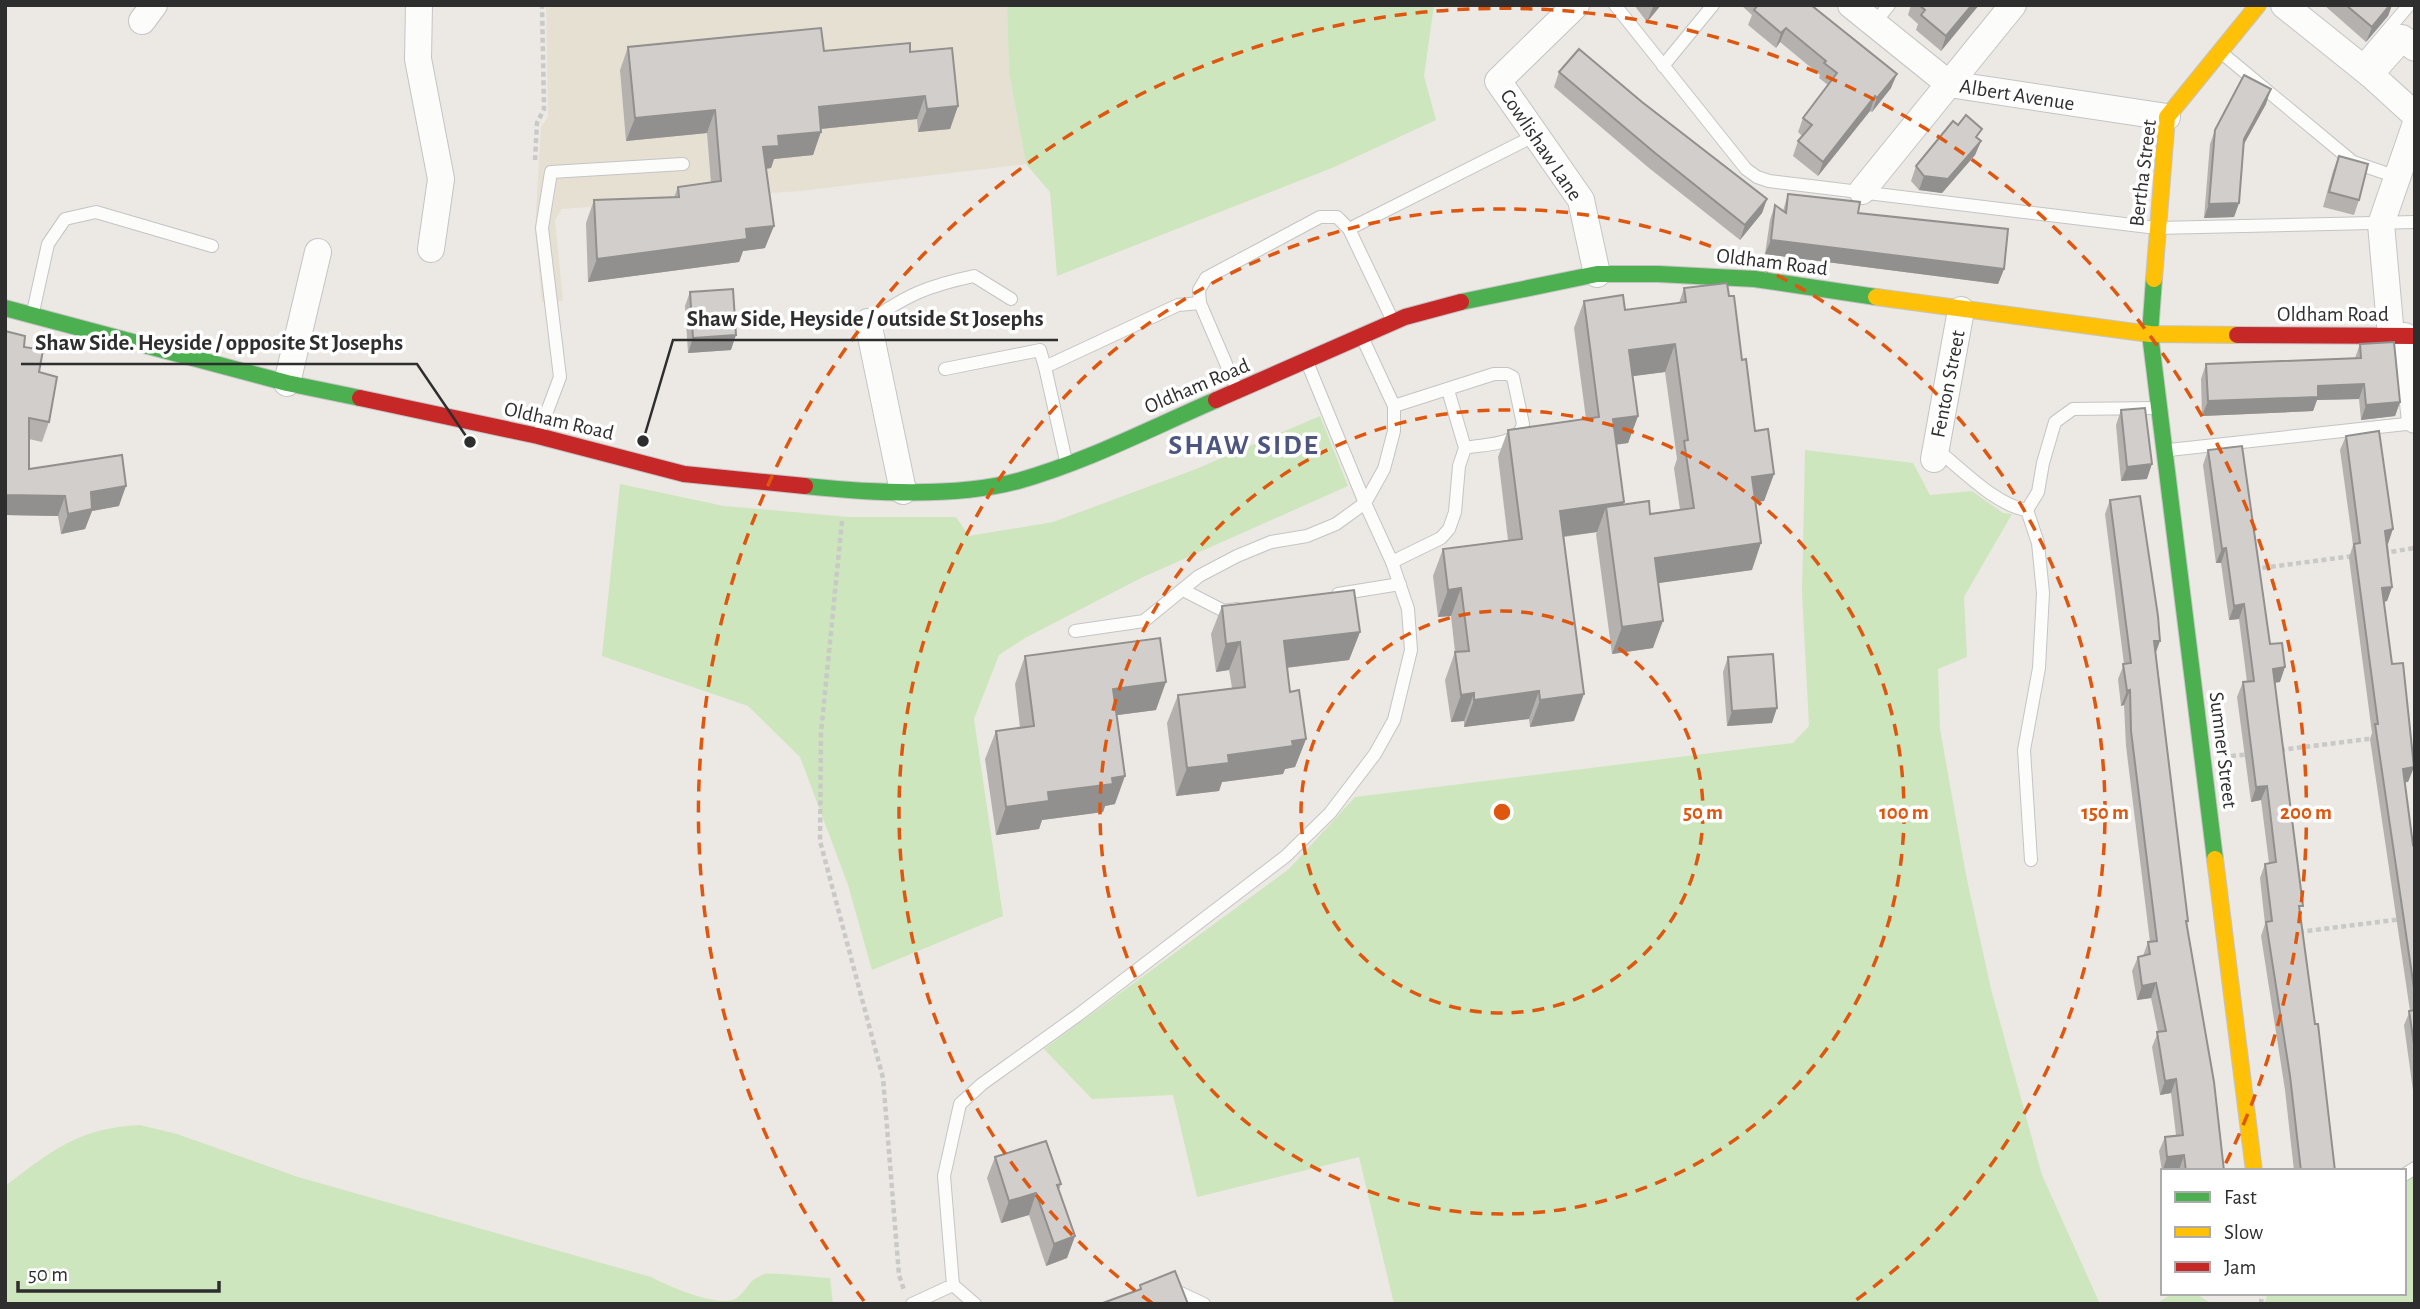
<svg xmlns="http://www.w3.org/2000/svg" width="2420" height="1309" font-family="'Alegreya Sans',sans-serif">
  <rect width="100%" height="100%" fill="#ece8e4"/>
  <path fill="#e6e0d3" d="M546 5H1007L1009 72 1026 164 800 191 562 209 555 220 563 301 542 302 535 229 541 127 548 117Z"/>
  <g fill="#cee6be">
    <path d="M1007 5H1434L1424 76 1436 120 1332 168 1057 276 1050 192 1026 164 1009 72Z"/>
    <path d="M1320 416 1348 486 1141 578 1025 638 999 655 974 719 1003 916 872 970 848 885 800 757 748 706 602 656 620 484 724 506 849 517H956L969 536 1053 522 1196 469Z"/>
    <path d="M1805 450 1913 463 1930 495 1972 491 2003 513 2012 514 1964 597 1967 657 1938 669 1940 729 1966 875 1991 989 2042 1175 2100 1304H1394L1359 1157 1197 1197 1173 1095 1092 1099 1044 1049 1289 869 1355 797 1793 743 1809 726 1802 593Z"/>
    <path d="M140 1125 177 1134 298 1177 651 1277C668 1286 720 1309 737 1298 749 1289 747 1280 765 1274 774 1272 817 1278 830 1278L833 1304H5V1186C53 1150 78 1128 140 1125Z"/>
    <path d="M2415 1174V1304H2264L2268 1293H2404V1181Z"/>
    <path d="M2173 1293H2195L2212 1304H2156Z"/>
  </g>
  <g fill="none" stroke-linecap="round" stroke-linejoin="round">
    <defs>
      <g id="lane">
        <path d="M1615 5 1746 169 1757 177 1769 181 2157 228 2415 222"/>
        <path d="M1874 24 1889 5"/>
        <path d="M2223 54 2353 162 2397 177"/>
        <path d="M2358 65 2409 5"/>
        <path d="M1663 66 1713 5"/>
        <path d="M1349 229 1536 135"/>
        <path d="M33 312 48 244 65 219 96 212 212 246"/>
        <path d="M868 322C907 295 927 286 974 276L1011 299"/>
        <path d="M945 369 1040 350 1045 367"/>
        <path d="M1236 387 1200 303 1199 290 1206 278 1320 217H1337L1349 229 1392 319"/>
        <path d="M1394 406 1494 374H1507L1513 377 1523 424C1518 446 1484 444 1465 448"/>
        <path d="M539 433 560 377 542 228 551 172 683 164"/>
        <path d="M1936 449C1961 468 1996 506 2027 510"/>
        <path d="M2169 450 2415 423"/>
        <path d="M1066 461 1045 367 1178 305 1200 303"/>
        <path d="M2027 510 2038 543 2043 593 2039 668 2024 750 2031 860"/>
        <path d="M2027 510 2038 492 2043 463 2055 422 2073 409 2157 408"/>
        <path d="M1392 562 1441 538 1449 529 1455 512 1459 466 1465 448 1448 390"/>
        <path d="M1183 590 1224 611 1237 609"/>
        <path d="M1338 594 1400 584"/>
        <path d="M1075 631 1144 621 1199 576 1237 556 1271 542 1307 536 1336 524 1365 503 1384 469 1394 431V406L1362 337"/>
        <path d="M2404 1175 2415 1168"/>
        <path d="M953 1285 975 1304"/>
        <path d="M1170 1288 1204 1304"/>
        <path d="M912 1304 953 1285 944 1176 960 1104 982 1084 1078 1015 1286 856 1330 813 1375 754 1394 720 1411 650 1408 609 1392 562 1365 503 1307 362"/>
      </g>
      <g id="street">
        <path d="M419 5 418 59 441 179 431 249"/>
        <path d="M1576 5 1498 81 1581 200 1597 274"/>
        <path d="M1851 5 1949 84 2167 117"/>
        <path d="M2284 5 2370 74 2415 115"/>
        <path d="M142 21 154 5"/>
        <path d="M2370 74 2402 38 2415 48"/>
        <path d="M1862 191 2013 5"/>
        <path d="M868 322 903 491"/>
        <path d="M2391 336 2381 224 2415 126"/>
        <path d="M2405 336 2415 420"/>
        <path d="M287 383 318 252"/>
        <path d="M1934 459 1961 310"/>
      </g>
      <g id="fast">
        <path d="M2154 279 2150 334 2215 859"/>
        <path d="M1461 302 1597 274H1658L1755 279 1876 297"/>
        <path d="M5 308 287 383 360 398"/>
        <path d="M805 486C871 493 954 498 1018 481 1086 462 1151 428 1216 400"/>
      </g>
      <g id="slow">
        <path d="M2154 279 2167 117 2258 5"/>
        <path d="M1876 297 2150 334 2237 335"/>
        <path d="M2215 859 2254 1171"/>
      </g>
      <g id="jam">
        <path d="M2237 335 2415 336"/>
        <path d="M360 398 538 436 684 474 805 486"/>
        <path d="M1216 400 1405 317 1461 302"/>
      </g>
    </defs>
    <use href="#lane" stroke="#c5c4c5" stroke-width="14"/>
    <use href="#street" stroke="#c5c4c5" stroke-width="28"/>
    <use href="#fast" stroke="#c5c4c5" stroke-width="18"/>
    <use href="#slow" stroke="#c5c4c5" stroke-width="18"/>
    <use href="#jam" stroke="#c5c4c5" stroke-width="18"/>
    <g stroke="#c9c9c8" stroke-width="4.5" stroke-dasharray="5 3.5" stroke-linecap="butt">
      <path d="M535 160 537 123 544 109 542 5"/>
      <path d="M842 521 821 733 820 841 883 1078 899 1275 904 1290"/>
      <path d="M2383 553 2415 548"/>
      <path d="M2254 569 2353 556"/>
      <path d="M2405 734 2415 733"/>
      <path d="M2280 750 2376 738"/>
      <path d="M2231 756 2251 754"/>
      <path d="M2299 932 2402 919"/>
      <path d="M2261 1304 2262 1293"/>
    </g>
    <use href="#lane" stroke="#fcfcfb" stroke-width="12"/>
    <use href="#street" stroke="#fcfcfb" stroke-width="26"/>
    <use href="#fast" stroke="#4caf50" stroke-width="16"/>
    <use href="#slow" stroke="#ffc107" stroke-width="16"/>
    <use href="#jam" stroke="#c62828" stroke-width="16"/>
  </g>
  <g fill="#b4b1af" fill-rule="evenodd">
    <path d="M1634 5H1661L1647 22Z"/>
    <path d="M1741 5H1811L1891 88 1872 112 1870 111 1818 176 1793 156 1798 141 1802 136 1798 132 1803 118 1828 85 1819 78 1820 75 1780 42 1776 48 1748 25 1752 15Z"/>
    <path d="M1911 5H1979L1941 51 1916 30 1918 24 1908 15Z"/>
    <path d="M2324 5H2392L2388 16 2366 42Z"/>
    <path d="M628 47 824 51 910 52 958 106 950 129 918 132 917 119 821 129 813 155 774 159 771 168 766 169 765 248 743 251 739 262 588 282 586 223 594 200 674 197 678 187 711 183 707 133 626 141 620 70Z"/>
    <path d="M1559 72 1767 199 1762 213 1740 240 1649 168 1554 87Z"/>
    <path d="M2266 104 2244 144 2239 203 2234 217 2204 218 2210 144 2215 130Z"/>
    <path d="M1979 139 1981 141 1975 155 1942 193 1919 190 1911 181 1916 166Z"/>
    <path d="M2339 156 2359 200 2354 215 2323 207 2333 171Z"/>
    <path d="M1788 194 1858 213 2004 269 1998 284 1765 254 1770 220 1775 205 1783 211Z"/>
    <path d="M1684 288 1729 296 1742 360 1755 431 1774 474 1764 501 1756 502 1752 570 1658 583 1653 648 1612 654 1596 534 1597 532 1564 537 1574 721 1530 727 1529 719 1464 727V721L1451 722 1445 680 1455 652 1451 616 1438 617 1433 576 1443 549 1508 540 1498 457 1508 430 1586 419 1574 328 1584 301 1625 310 1679 303ZM1665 372 1677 459 1674 468 1680 510 1650 514 1623 505 1624 502 1616 445 1628 443 1638 416 1632 376Z"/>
    <path d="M690 292 731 350 688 353 685 306Z"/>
    <path d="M2360 344 2400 402 2395 416 2361 420 2359 399 2317 400 2313 411 2202 416 2201 379 2206 364 2355 358Z"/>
    <path d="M24 347 39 372 49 422 42 442 29 439V469L119 506 92 511 85 529 61 534 58 516 5 515Z"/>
    <path d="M2121 410 2147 479 2121 481 2116 425Z"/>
    <path d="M2346 436 2388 544 2392 587 2387 601 2384 602 2392 664 2414 767 2408 782H2405L2413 845 2415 844V1105L2404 1025 2410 1011 2370 739 2372 733 2349 558 2353 545 2340 450Z"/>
    <path d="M2208 450 2270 644 2280 682 2275 683 2300 913 2335 1171H2294L2285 1090 2261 936 2265 924 2260 878 2265 864 2269 863 2261 800 2251 802 2237 697 2243 682H2247L2239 619 2229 620 2221 563H2216L2203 465Z"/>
    <path d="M2110 500 2156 652 2188 921 2187 925 2224 1171 2179 1170 2162 1172 2159 1151 2165 1137 2176 1135 2171 1093 2160 1095 2152 1047 2158 1032 2151 998 2137 1000 2132 971 2138 957 2143 956 2148 942H2150L2126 746 2124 705 2121 706 2118 679 2124 664 2105 514Z"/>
    <path d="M1222 606 1360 632 1349 660 1287 668 1290 692 1306 739 1295 767 1285 769 1283 774 1222 782 1219 791 1176 796 1167 723 1178 695 1232 688 1229 670 1216 672 1211 634Z"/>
    <path d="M1025 656 1156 710 1117 715 1115 804 1105 806 1103 812 1042 820 1039 829 996 835 985 759 996 731 1020 728 1015 684Z"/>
    <path d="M1728 657 1772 723 1727 726 1723 672Z"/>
    <path d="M995 1157 1061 1184 1059 1190 1075 1236 1067 1258 1046 1266 1029 1215 1001 1223 987 1178Z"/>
  </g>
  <g fill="#92908e">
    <path d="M1654 5H1661L1647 22 1653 7Z"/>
    <path d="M1972 5H1979L1941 51 1946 36Z"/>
    <path d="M2390 5H2392L2388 16 2366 42 2372 27Z"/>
    <path d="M1786 28 1780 42 1776 48 1781 33Z"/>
    <path d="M1897 74 1891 88 1872 112 1877 98Z"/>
    <path d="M2271 89 2266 104 2239 153 2244 139Z"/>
    <path d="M925 96 917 119 810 130 819 107Z"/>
    <path d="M1875 96 1870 111 1818 176 1823 162Z"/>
    <path d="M958 106 950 129 918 132 927 109Z"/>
    <path d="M715 110 707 133 626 141 635 118Z"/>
    <path d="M821 132 813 155 774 159 771 168 755 170 763 147 778 136Z"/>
    <path d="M1981 141 1975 155 1942 193 1919 190 1924 176Z"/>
    <path d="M1767 199 1762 213 1740 240 1745 225Z"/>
    <path d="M2239 203 2234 217 2204 218 2209 204Z"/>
    <path d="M774 226 765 248 743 251 739 262 588 282 597 259 746 229Z"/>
    <path d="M1771 240 2004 269 1998 284 1765 254Z"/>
    <path d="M736 335 731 350 688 353 693 338Z"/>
    <path d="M1675 344 1665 372 1619 378 1629 350Z"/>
    <path d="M2364 384 2359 399 2317 400 2313 411 2202 416 2208 401 2318 386Z"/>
    <path d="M2400 402 2395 416 2361 420 2366 405Z"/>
    <path d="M1638 416 1628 443 1603 446 1613 419Z"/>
    <path d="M2152 464 2147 479 2121 481 2127 467Z"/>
    <path d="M1774 474 1764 501 1742 504 1752 477Z"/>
    <path d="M126 486 119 506 92 511 85 529 61 534 68 514 91 492Z"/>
    <path d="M5 495 65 496 58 516 5 515Z"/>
    <path d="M1624 502 1614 529 1606 507 1597 532 1550 538 1560 511Z"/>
    <path d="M2393 529 2388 544 2380 545 2385 531Z"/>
    <path d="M1761 543 1752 570 1645 585 1655 558Z"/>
    <path d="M2226 548 2221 563H2216L2222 549Z"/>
    <path d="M2392 587 2387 601 2377 603 2382 588Z"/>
    <path d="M1461 588 1451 616 1438 617 1448 590Z"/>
    <path d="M2244 604 2239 619 2229 620 2234 606Z"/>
    <path d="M1663 621 1653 648 1612 654 1622 627Z"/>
    <path d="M1360 632 1349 660 1274 669 1284 641Z"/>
    <path d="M2154 641H2160L2155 655Z"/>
    <path d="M1240 642 1229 670 1216 672 1226 644Z"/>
    <path d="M2285 667 2280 682 2268 683 2273 669Z"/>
    <path d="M1166 682 1156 710 1103 717 1113 689Z"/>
    <path d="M2130 690 2124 705 2121 706 2127 691Z"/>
    <path d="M1539 691 1529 719 1464 727 1474 700Z"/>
    <path d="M1474 693 1464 721 1451 722 1461 695Z"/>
    <path d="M1584 694 1574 721 1530 727 1540 700Z"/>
    <path d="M1777 708 1772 723 1727 726 1732 711Z"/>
    <path d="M1306 739 1295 767 1285 769 1283 774 1222 782 1219 791 1176 796 1187 768 1228 755 1292 741Z"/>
    <path d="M2414 767 2408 782 2398 783 2403 769Z"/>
    <path d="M1125 776 1115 804 1105 806 1103 812 1042 820 1039 829 996 835 1006 807 1048 792Z"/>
    <path d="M2267 786 2261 800 2251 802 2256 787Z"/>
    <path d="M2156 983 2151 998 2137 1000 2142 986Z"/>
    <path d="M2176 1079 2171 1093 2160 1095 2165 1081Z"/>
    <path d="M2184 1155 2179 1170 2163 1171 2162 1172 2167 1157Z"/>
    <path d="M1036 1193 1029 1215 1001 1223 1009 1201Z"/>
    <path d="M1075 1236 1067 1258 1046 1266 1054 1244Z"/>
  </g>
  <g fill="#d1cecb" stroke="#92908e" stroke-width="2">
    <path d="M1758 5H1811L1897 74 1877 98 1875 96 1823 162 1798 141 1812 125 1803 118 1837 73 1824 63 1826 61 1786 28 1781 33 1754 10Z"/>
    <path d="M1919 5H1972L1946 36 1921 15 1925 10Z"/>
    <path d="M2346 5H2390L2372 27Z"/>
    <path d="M821 28 824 51 910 43V52L952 48 958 106 927 109 925 96 819 107 821 132 778 136 779 146 763 147 774 226 746 229 747 239 597 259 594 200 679 197 678 187 721 181 715 110 635 118 628 47Z"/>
    <path d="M1579 49 1642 102 1767 199 1745 225 1655 153 1559 72Z"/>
    <path d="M2244 75 2271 89 2244 139 2239 203 2209 204 2215 130Z"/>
    <path d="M1966 115 1982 129 1976 137 1981 141 1948 179 1924 176 1916 166 1953 121 1958 125Z"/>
    <path d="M2339 156 2368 164 2359 200 2329 192Z"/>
    <path d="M1788 194 1860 202 1858 213 2008 229 2004 269 1771 240 1775 205 1786 213Z"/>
    <path d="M1727 283 1729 296H1734L1742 360 1746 359 1755 431 1768 429 1774 474 1752 477 1761 543 1655 558 1663 621 1622 627 1606 507 1649 501 1650 514 1694 508 1684 441 1688 440 1675 344 1629 350 1638 416 1613 419 1624 502 1560 511 1584 694 1540 700 1539 691 1474 700V693L1461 695 1455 652 1469 651 1461 588 1448 590 1443 549 1522 539 1508 430 1599 417 1584 301 1623 295 1625 310 1686 302 1684 288Z"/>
    <path d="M733 289 736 335 693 338 690 292Z"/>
    <path d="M5 331 25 336 24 347 43 350 39 372 57 377 49 422 29 418V469L122 455 126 486 91 492 92 509 68 514 65 496 5 495Z"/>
    <path d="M2394 342 2400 402 2366 405 2364 384 2318 386V397L2208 401 2206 364 2361 358 2360 344Z"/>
    <path d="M2145 408 2152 464 2127 467 2121 410Z"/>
    <path d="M2379 431 2393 529 2385 531 2392 587 2382 588 2392 664 2403 663 2414 767 2403 769 2413 845 2415 844V995L2375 724H2378L2354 544 2360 543 2346 436Z"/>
    <path d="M2242 446 2270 644 2282 643 2285 667 2273 669 2303 906H2299L2315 1024H2318L2335 1171H2301L2290 1076 2266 922 2272 921 2265 864 2276 862 2267 786 2256 787 2247 715 2243 682 2254 681 2244 604 2234 606 2226 548 2222 549 2208 450Z"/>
    <path d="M2140 496 2158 616 2160 641H2154L2188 921H2186L2214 1082 2224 1171H2186L2184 1155 2167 1157 2165 1137 2183 1135 2176 1079 2165 1081 2157 1032 2166 1031 2156 983 2142 986 2138 957 2150 954 2148 942 2157 941 2131 731 2130 690 2127 691 2123 664 2131 663 2110 500Z"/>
    <path d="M1354 590 1360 632 1284 641 1290 692 1299 690 1306 739 1292 741 1293 746 1228 755 1229 763 1187 768 1178 695 1245 687 1240 642 1226 644 1222 606Z"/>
    <path d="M1160 638 1166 682 1113 689 1125 776 1112 778 1113 784 1048 792 1049 801 1006 807 996 731 1034 726 1025 656Z"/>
    <path d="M1773 654 1777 708 1732 711 1728 657Z"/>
    <path d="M2415 1010V1051L2409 1011Z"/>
    <path d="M1046 1141 1061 1184 1057 1185 1075 1236 1054 1244 1036 1193 1009 1201 995 1157Z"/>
    <path d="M1175 1271 1188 1304H1100L1141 1289 1140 1285Z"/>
  </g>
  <g fill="none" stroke="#df570e" stroke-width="3.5" stroke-dasharray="12 9">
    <circle cx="1502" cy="812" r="201"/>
    <circle cx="1502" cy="812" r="402"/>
    <path d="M1152 1303A603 603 0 1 1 1852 1303"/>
    <path d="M864 1301A804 804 0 1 1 2222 1171"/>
  </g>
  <g text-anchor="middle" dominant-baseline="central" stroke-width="7" stroke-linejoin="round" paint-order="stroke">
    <g font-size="21" fill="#2e2e2e" stroke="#fff">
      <text transform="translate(2017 95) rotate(9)">Albert Avenue</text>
      <text transform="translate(1541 145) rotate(56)">Cowlishaw Lane</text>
      <text transform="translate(2143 173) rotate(-83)">Bertha Street</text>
      <text transform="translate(1772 262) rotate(7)">Oldham Road</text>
      <text x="2333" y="314">Oldham Road</text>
      <text transform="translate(1948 384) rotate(-79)">Fenton Street</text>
      <text transform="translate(1197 386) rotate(-23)">Oldham Road</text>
      <text transform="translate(559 421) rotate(13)">Oldham Road</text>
      <text transform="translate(2223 750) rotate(83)">Sumner Street</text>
    </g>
    <g font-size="28" font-weight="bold" letter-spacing="2" fill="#4d5680" stroke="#fff">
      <text x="1244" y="446">SHAW SIDE</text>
    </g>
  </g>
  <circle cx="1502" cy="812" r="10" fill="#df570e" stroke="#fff" stroke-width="3.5"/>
  <g font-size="21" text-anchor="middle" font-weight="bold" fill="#df570e" stroke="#fff" stroke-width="7" stroke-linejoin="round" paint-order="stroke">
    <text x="1703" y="819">50 m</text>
    <text x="1904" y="819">100 m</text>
    <text x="2105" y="819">150 m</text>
    <text x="2306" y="819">200 m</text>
  </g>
  <path fill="none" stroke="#2e2e2e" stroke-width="2.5" d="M643 441L673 340H1058M470 442L417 364H21"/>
  <g fill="#2e2e2e" stroke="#fff" stroke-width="2.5">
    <circle cx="643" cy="441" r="7"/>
    <circle cx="470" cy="442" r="7"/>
  </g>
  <g font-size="23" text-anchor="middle" font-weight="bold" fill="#2e2e2e" stroke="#fff" stroke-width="7" stroke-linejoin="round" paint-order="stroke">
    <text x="865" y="326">Shaw Side, Heyside / outside St Josephs</text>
    <text x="219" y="350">Shaw Side. Heyside / opposite St Josephs</text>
  </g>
  <rect width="2420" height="1309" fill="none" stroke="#2e2e2e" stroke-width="14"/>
  <rect x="2161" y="1169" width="245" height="126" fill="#ffffff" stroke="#ababab" stroke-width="2"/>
  <rect x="2175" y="1192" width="35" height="10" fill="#4caf50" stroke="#ababab" stroke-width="2"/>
  <text x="2224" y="1204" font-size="21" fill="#2e2e2e">Fast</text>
  <rect x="2175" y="1227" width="35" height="10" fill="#ffc107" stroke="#ababab" stroke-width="2"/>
  <text x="2224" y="1239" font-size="21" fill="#2e2e2e">Slow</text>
  <rect x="2175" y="1262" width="35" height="10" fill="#c62828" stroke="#ababab" stroke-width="2"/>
  <text x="2224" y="1274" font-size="21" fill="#2e2e2e">Jam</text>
  <path d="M18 1281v10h201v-10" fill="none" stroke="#2e2e2e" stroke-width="3.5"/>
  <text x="28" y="1281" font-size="21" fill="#2e2e2e" stroke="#ffffff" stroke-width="5" paint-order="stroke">50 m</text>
</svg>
